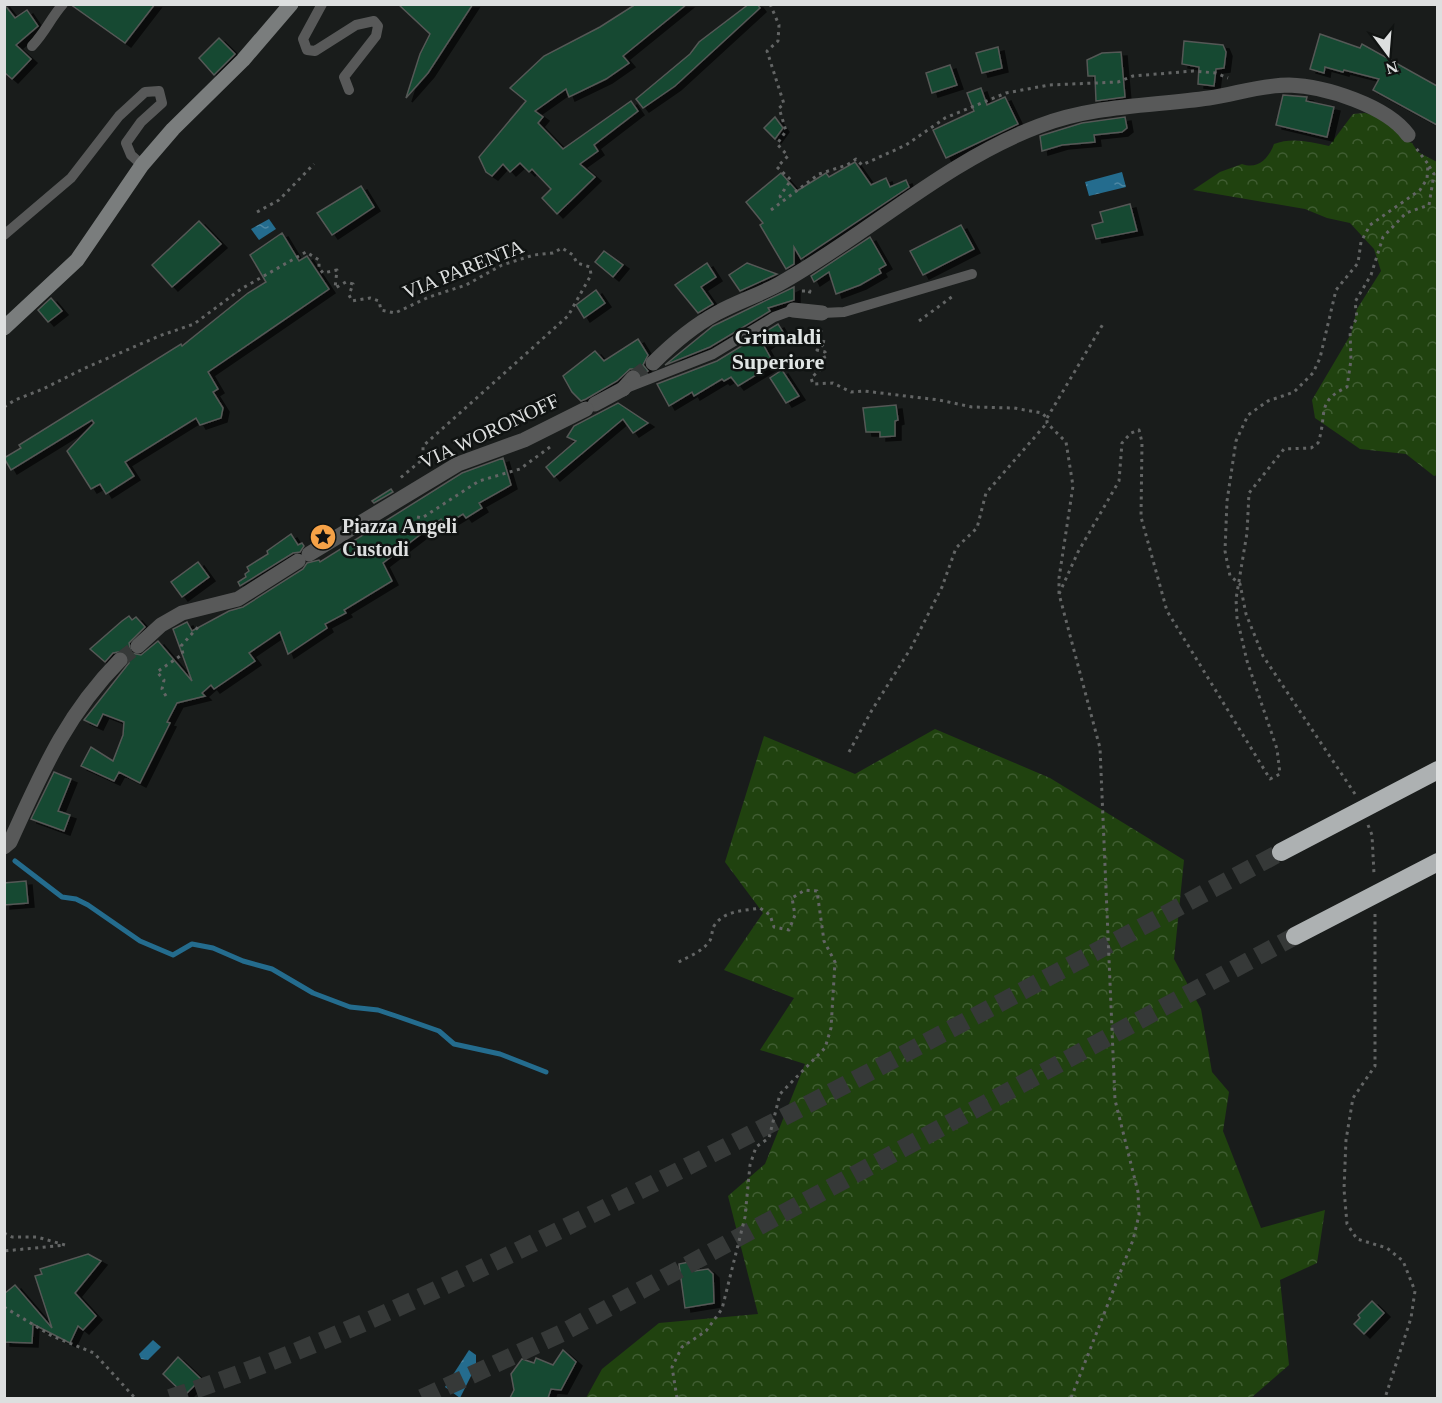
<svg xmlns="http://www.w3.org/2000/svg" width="1442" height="1403" font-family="'Times New Roman',serif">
  <defs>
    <pattern id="forest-crowns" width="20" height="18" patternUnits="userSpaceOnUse" patternTransform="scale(1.5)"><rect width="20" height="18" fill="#20420f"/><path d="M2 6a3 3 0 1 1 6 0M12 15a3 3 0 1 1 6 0" fill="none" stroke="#405d32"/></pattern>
    <pattern id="water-ripples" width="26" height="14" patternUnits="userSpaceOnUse" patternTransform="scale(1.5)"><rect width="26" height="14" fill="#246c8e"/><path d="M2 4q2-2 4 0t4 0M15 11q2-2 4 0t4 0" fill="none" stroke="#4e87a3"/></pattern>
    <filter id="shadow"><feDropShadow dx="6" dy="4" stdDeviation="0" flood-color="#0009"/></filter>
  </defs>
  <rect width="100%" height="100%" fill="#191c1b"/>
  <g fill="url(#forest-crowns)">
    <path d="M1365 113C1382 117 1396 125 1403 140L1412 143 1418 152 1437 162V475L1434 476 1406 454 1360 449 1315 418 1312 400 1351 334 1357 309 1381 271 1374 249 1350 223 1327 218 1305 209 1193 190 1220 172 1242 164C1258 170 1269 158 1274 144 1292 137 1310 142 1329 146L1353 114Z"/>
    <path d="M935 729 1050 778 1184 860 1174 959 1201 1009 1212 1072 1229 1092 1223 1131 1261 1228 1325 1210 1317 1263 1280 1280 1289 1365 1251 1398H586L602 1369 659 1323 758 1314 728 1196 765 1164 805 1064 760 1050 794 998 724 970 763 913 725 862 764 736 855 774Z"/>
  </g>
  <g fill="url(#water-ripples)">
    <path d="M1122 172 1126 187 1089 196 1085 182Z"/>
    <path d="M269 219 276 229 259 240 251 229Z"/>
    <path d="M153 1340 161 1347 148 1360 141 1359 139 1354Z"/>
    <path d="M469 1350 476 1355V1366L460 1398 445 1387Z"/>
  </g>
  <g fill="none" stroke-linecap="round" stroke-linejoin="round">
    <path stroke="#246c8e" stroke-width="5" d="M15 861 62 897 76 899 88 905 140 941 173 955 192 944 213 948 243 961 272 969 313 993 350 1007 378 1010 396 1016 439 1031 454 1044 500 1054 546 1072"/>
  </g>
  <g fill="#124931" stroke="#555856" stroke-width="1.5" filter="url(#shadow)">
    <path d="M4 4 15 18 27 10 38 26 16 45 31 59 12 79 4 72Z"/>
    <path d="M70 4H155L125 43Z"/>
    <path d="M398 4H473L428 73 406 98 420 54 430 34Z"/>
    <path d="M636 4H687L623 56 629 63 606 79 569 97 566 89 535 111 543 117 538 123 563 149 631 101 638 111 594 145 598 151 580 164 595 177 557 214 542 198 551 189 532 169 529 172 520 163 510 172 503 164 492 176 486 172 479 157 526 101 510 88 544 56 600 27Z"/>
    <path d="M749 4H757L760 8 675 86 643 108 636 99 690 54 699 42Z"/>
    <path d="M1320 34 1360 48 1362 44 1437 86V125L1373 90 1379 79 1344 70 1343 72 1325 67 1324 73 1310 69Z"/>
    <path d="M219 38 235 54 214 75 199 58Z"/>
    <path d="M1184 41 1223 45 1226 52 1224 68 1216 69 1214 86 1198 84 1199 67 1182 64Z"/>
    <path d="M998 47 1002 68 982 73 976 53Z"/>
    <path d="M1121 52 1125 97 1096 101 1095 76H1088L1087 60 1102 53Z"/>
    <path d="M950 65 957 85 932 93 926 73Z"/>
    <path d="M981 88 987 105 1005 97 1018 124 946 158 933 130 974 111 967 93Z"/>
    <path d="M1283 95 1307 97 1306 101 1334 107 1327 137 1276 125Z"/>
    <path d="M775 117 783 128 775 139 764 128Z"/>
    <path d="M1125 117 1127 128 1122 132 1094 135 1095 142 1062 145 1042 151 1040 136 1043 135 1082 123Z"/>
    <path d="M855 162 871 185 886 178 890 187 906 180 909 187 801 259 794 247V264L786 269 760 225 763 223 746 202 781 173 797 191 826 173 829 177Z"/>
    <path d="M361 186 374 207 332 235 317 213Z"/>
    <path d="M1130 204 1137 231 1096 239 1092 225 1103 222 1100 212Z"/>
    <path d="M199 221 221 244 172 287 152 265Z"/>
    <path d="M961 225 974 249 923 275 910 251Z"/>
    <path d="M282 233 299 261 307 256 329 289 208 372 218 389 213 392 223 408 221 418 200 425 196 418 125 462 134 476 106 494 100 484 91 489 67 451 94 423 92 420 11 470 4 458 21 448 19 445 181 344 182 346 248 293 266 282 250 255Z"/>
    <path d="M870 237 886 265 879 269 881 273 860 285 836 294 829 272 814 282 811 276Z"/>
    <path d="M604 251 623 265 613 277 595 262Z"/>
    <path d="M707 263 716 277 701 287 713 304 698 313 675 285Z"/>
    <path d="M747 263 777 274 740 291 729 275Z"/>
    <path d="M794 287V300L768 308 770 311 710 347 665 365 713 326Z"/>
    <path d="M596 290 605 303 584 318 576 305Z"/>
    <path d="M51 298 62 311 48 322 38 310Z"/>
    <path d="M778 324 783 332 764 346 774 364 738 386 731 377 724 381 722 379 694 396 692 392 669 406 657 384 717 361Z"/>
    <path d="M638 339 648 355 643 365 648 371 642 374 636 369H630L617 381 586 399 581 401 572 392 563 376 595 351 604 361Z"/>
    <path d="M782 370 799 396 786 403 770 378Z"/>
    <path d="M618 403 648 423 633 433 623 419 554 477 546 467 576 441 567 437 574 426Z"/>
    <path d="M896 405 898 420 895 421V436L880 437V432H866L863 408Z"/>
    <path d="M503 458 511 485 479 503 482 508 466 518 463 514 445 525 441 519 383 563 392 581 344 610 346 613 325 624 327 628 288 654 280 632 249 653 255 661 214 689 211 685 202 693 205 696 177 703 167 722 170 723 140 783 119 772 114 781 81 766 91 747 113 761 123 735 124 722 103 714 97 726 84 720 129 663V657L123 651 113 653 105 662 90 649 122 621 129 616 132 620 136 617 145 627 129 643 131 653 141 655 158 641 192 681 173 629 187 622 192 631 229 611 243 607 303 569 307 563 319 560 320 562 462 473Z"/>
    <path d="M391 489 393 492 374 503 372 501Z"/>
    <path d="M291 534 298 545 302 543 304 546 300 552 293 553 240 586 238 582 246 577 245 574 249 571 247 567 268 554 267 551Z"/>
    <path d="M198 562 209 577 182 597 171 582Z"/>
    <path d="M54 772 71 779 58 811 70 815 64 831 31 819Z"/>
    <path d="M26 881 28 903 4 905V883Z"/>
    <path d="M88 1254 101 1261 75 1293 96 1316 83 1330 78 1326 70 1343 33 1324 32 1343 4 1342V1294L15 1285 52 1328 35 1276 42 1274 40 1269Z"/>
    <path d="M694 1261 695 1271 708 1269 713 1274 714 1303 685 1308 679 1264Z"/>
    <path d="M1372 1301 1384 1313 1364 1334 1354 1324 1360 1318 1358 1315Z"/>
    <path d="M563 1350 576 1362 561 1390 551 1389 548 1398H510L514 1390 511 1374 522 1359 534 1363 536 1358 553 1365Z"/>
    <path d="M178 1357 201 1379 185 1395 163 1374Z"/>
  </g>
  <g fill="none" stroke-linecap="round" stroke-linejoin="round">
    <path stroke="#363938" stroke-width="15" stroke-dasharray="15 8" stroke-linecap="butt" d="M633 378 653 363"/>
    <path stroke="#363938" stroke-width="15" stroke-dasharray="15 8" stroke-linecap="butt" d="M120 660 138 646"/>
    <g stroke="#363938" stroke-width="18" stroke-dasharray="18 9" stroke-linecap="butt">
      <path d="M170 1398C329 1346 481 1269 631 1195 850 1085 1065 968 1281 852"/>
      <path d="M422 1398 562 1333 1295 936"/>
    </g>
    <g stroke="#636565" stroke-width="3" stroke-dasharray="3 4.5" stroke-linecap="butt">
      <path d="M770 4 779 25 778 41 767 51 784 104 779 108 786 131 777 144 788 156 777 167 791 180 780 196 782 201"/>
      <path d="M771 210 819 174 847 165 856 159 862 165 906 145 945 118 1006 93 1049 85 1118 82 1133 76 1193 71 1216 73 1228 78"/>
      <path d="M257 212 279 200 314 164"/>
      <path d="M802 291H810L808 297"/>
      <path d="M919 321 953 296"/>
      <path d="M822 330 813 338 814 340 826 342 817 350 825 352 827 356 814 362 821 369 811 378 813 384 833 383 851 392 864 391 939 400 972 407 1014 408 1042 413 1047 418V423L1066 442 1073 486 1059 578V594L1100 748 1115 1100 1138 1192 1139 1215 1133 1240 1071 1398"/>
      <path d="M4 407 15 400 43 389 83 369 159 336 194 324 241 289 306 252 319 260V268L323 273 337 270 335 288 346 282 353 284 349 295 352 301 370 298 379 301 381 310 395 313 429 297 466 285 502 265 534 255 553 253 562 248 573 255 577 263 590 267 591 275 568 316 423 446V459L399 479"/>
      <path d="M1047 418 1103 324"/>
      <path d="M417 517 422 518 479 481 520 469 550 447"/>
      <path d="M1059 594 1078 552 1119 481 1122 443 1131 433 1139 430 1142 442 1141 517 1167 611 1270 779 1280 774 1277 749 1247 661 1237 618 1236 599 1247 533 1249 493 1284 449 1311 448 1318 443C1328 414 1315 402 1347 387L1351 360 1350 330 1357 318 1355 302 1371 275 1383 237 1406 213 1429 205 1434 174 1429 166"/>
      <path d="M166 696 162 689 164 680 157 672 183 654 181 646 198 627"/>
      <path d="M849 752 872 710 911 648 942 587 956 548 977 528 986 493 1047 423"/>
      <path d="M1355 794 1263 656 1246 614 1240 584 1230 576 1225 551 1227 501 1236 441 1248 415 1268 401 1294 392 1313 373 1320 358 1336 290 1358 263 1361 242 1370 225 1420 190 1427 179 1428 164 1416 148"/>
      <path d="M1368 825 1372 835 1374 874"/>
      <path d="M1375 914V1066L1353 1098 1346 1140 1344 1189 1347 1224 1357 1239 1387 1248 1403 1261 1415 1291 1411 1318 1385 1398"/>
      <path d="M4 1233 12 1237H37L65 1245 4 1251"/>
      <path d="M4 1307 52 1336 94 1353 135 1398"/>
      <path d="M677 1398 672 1367 682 1347 706 1331 722 1309 745 1217 750 1165 756 1147 769 1138 780 1094 825 1048 831 1028 835 962 824 941 817 891 805 890 792 898 795 915 789 930 774 927 770 915 760 908C744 911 724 910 714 926 711 932 713 938 708 943 700 953 687 957 677 963"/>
    </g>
    <g stroke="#585959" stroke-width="10">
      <path d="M322 4 303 39 307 50 315 51 356 25 374 21 378 26 376 36 344 77 349 90"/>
      <path d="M32 46C46 31 50 19 63 4"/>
      <path d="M4 235 71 178 119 116 145 92 159 91 162 103 141 122 126 143 131 155 142 165"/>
      <path d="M822 313 844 312 972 274"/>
      <path d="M626 388 713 354 774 317 793 310"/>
    </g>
    <g stroke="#585959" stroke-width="15">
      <path d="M653 363C672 344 693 326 717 313 737 302 759 295 779 284 867 235 944 162 1039 126 1092 105 1153 106 1209 98 1236 94 1261 85 1289 85 1325 86 1387 106 1408 135"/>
      <path d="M623 389 633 378"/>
    </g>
    <g stroke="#585959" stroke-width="15">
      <path d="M793 310 822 313"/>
      <path d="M595 404 623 389"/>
      <path d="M309 554 458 464 524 440 586 409"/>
      <path d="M138 646 161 625 182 613 238 599 298 561"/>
      <path d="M4 847 10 842C42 772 65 716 120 660"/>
    </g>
    <path stroke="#7a7d7d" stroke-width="15" d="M4 328 77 260 142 165 173 129 243 60 291 4"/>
    <g stroke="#adb1b2" stroke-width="18">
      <path d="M1281 852 1438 770"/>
      <path d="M1295 936 1438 862"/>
    </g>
  </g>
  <defs>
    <symbol id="sight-disc" viewBox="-11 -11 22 22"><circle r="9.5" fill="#f6a247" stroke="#101312"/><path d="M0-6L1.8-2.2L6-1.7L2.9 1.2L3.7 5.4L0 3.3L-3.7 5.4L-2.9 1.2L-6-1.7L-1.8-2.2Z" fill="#111"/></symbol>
  </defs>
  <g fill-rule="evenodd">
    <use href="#sight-disc" x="308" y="522" width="30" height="30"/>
  </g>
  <g text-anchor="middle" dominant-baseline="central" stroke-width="5" stroke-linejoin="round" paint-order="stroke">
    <g font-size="20" fill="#dddfdf" stroke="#101312">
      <text transform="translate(463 269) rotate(-22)">VIA PARENTA</text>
      <text transform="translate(489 431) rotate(-25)">VIA WORONOFF</text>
    </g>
    <g font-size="20" font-weight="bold" fill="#dddfdf" stroke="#101312" text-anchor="start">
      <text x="342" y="526">Piazza Angeli<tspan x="342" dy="23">Custodi</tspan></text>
    </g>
    <g font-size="22" font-weight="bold" fill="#e0e5e4" stroke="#101312">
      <text x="778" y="336">Grimaldi<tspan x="778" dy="25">Superiore</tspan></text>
    </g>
  </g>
  <rect width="1442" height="1403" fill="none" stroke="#dddfdf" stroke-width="12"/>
  <g transform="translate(1388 54) rotate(164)" stroke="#101312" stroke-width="4.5" paint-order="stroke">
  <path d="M0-4.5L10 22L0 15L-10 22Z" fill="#dddfdf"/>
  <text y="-9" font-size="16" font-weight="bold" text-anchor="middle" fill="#dddfdf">N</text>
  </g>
</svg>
